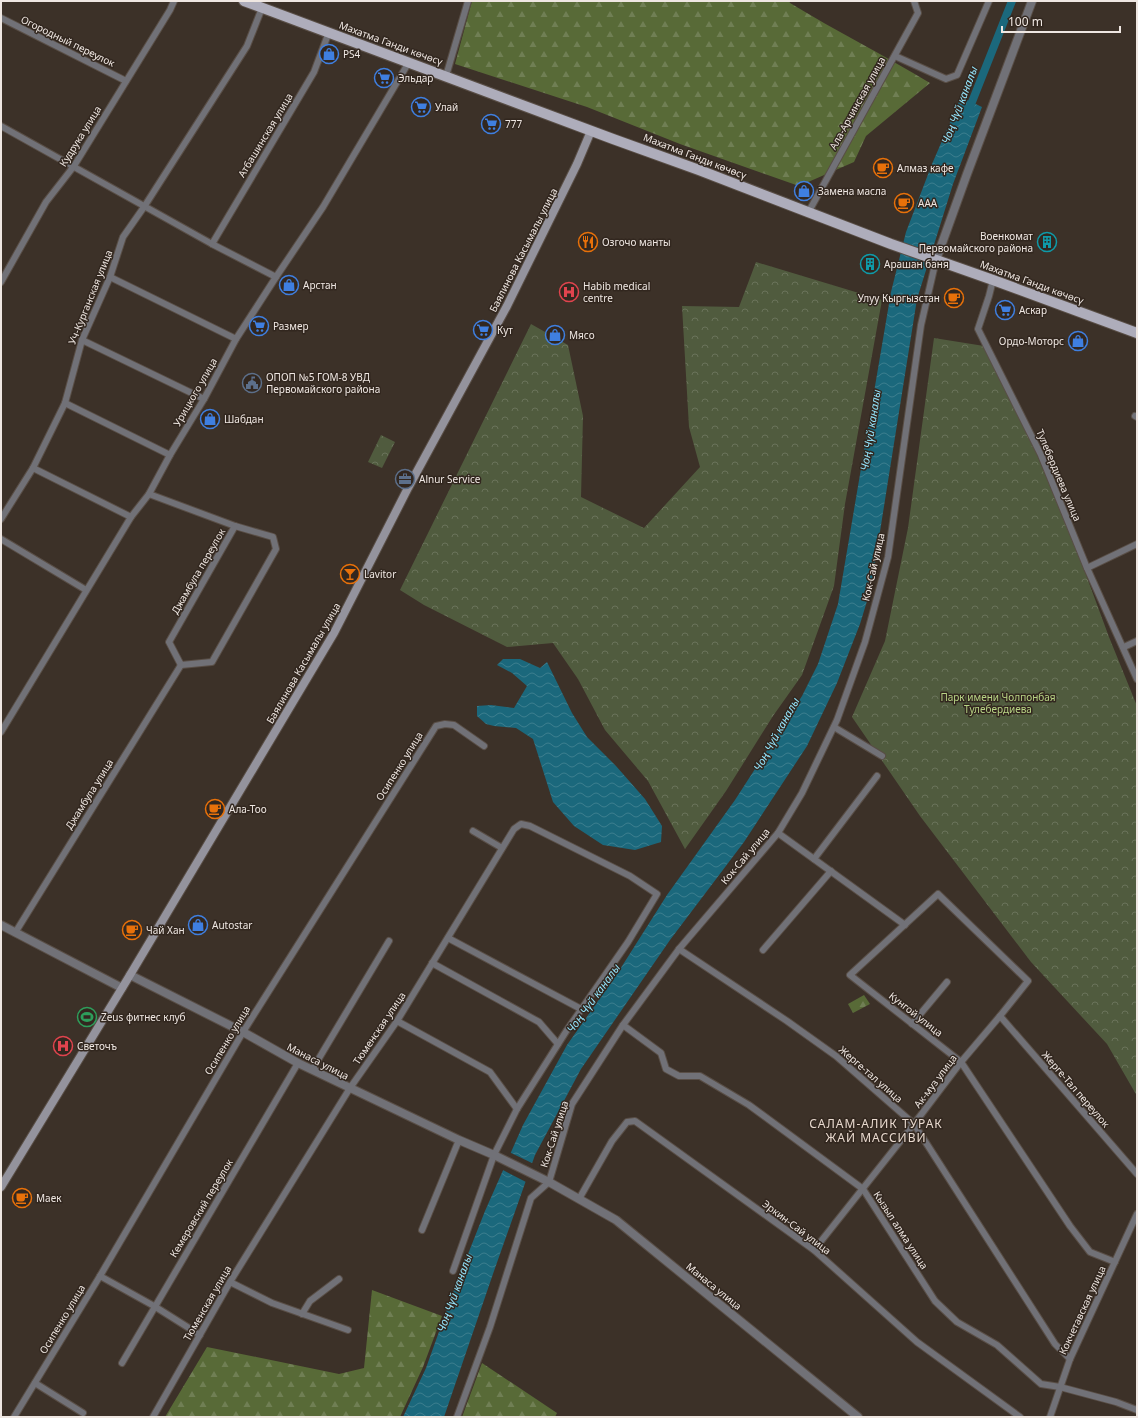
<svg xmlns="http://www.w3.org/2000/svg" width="1138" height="1418" font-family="'Noto Sans',sans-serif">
  <defs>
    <pattern id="forest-firs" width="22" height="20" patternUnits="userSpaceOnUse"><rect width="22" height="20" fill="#586a37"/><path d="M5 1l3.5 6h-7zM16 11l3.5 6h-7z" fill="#707f54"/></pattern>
    <pattern id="park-crowns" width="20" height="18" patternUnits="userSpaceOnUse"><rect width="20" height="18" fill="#505b3e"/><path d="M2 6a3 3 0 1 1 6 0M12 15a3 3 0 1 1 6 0" fill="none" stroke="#6a735a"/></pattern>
    <pattern id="water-waves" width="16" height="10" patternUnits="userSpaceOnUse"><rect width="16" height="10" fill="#1b687c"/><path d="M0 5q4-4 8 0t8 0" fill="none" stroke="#3c7e8e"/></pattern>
  </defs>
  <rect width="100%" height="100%" fill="#3c3128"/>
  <g fill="url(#forest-firs)">
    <path d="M472 1H789L790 3C836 31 884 55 930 83L866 136 854 162 799 186 680 144 587 107 455 64Z"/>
    <path d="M864 995 870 1004 853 1013 848 1004Z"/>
    <path d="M372 1290 442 1316 423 1367 400 1417H165L207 1347 339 1374 364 1368Z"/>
    <path d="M482 1363 557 1413 555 1417H462Z"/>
  </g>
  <g fill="url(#park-crowns)">
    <path d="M756 262 882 300 845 504 834 586 802 675 773 716 726 791 685 849 648 781 605 730 578 679 553 643 507 647 424 605 400 590 531 324 568 345 583 416 581 497 644 528 700 467 689 427 682 306 739 307Z"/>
    <path d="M934 338 984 346 1033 445 1082 564 1109 637 1137 706V1096L1107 1044 1031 962 920 816 852 717 885 641 908 528Z"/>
    <path d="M381 435 395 442 382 468 368 462Z"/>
  </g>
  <g fill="url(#water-waves)">
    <path d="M961 97 982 107 953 184 917 299 871 588 860 624 837 683 807 746 744 842 670 940 581 1069 535 1155 494 1271 444 1417H403L426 1368 455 1287 485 1211 523 1125 567 1045 617 974 667 895 735 800 802 696 818 664 838 604 891 292 906 232 932 164Z"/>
    <path d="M503 659H520L540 668 547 662 572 713 587 737 616 766 645 799 662 826 661 842 635 850 603 845 574 826 553 802 533 739 516 728 494 726 486 724 477 716V706L491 705 514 708 527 686 512 673 497 665Z"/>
  </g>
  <path fill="#3c3128" d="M509 1152 534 1164 528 1183 501 1169Z"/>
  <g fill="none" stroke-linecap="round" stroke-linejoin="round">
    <path stroke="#1b687c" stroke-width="8" d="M968 112 1012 1"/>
    <defs>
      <g id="minor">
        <path d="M1 18 126 81"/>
        <path d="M895 56 946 79 957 75 989 1"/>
        <path d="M446 76 468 1"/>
        <path d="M1 126 212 244 276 277"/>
        <path d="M808 213 918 13 914 1"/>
        <path d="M212 244 314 72 329 32"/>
        <path d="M110 277 236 339"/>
        <path d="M993 280 989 296 978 329 1041 455 1087 568 1137 679"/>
        <path d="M1 282 46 202 74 166 170 10 174 1"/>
        <path d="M82 340 204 399"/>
        <path d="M65 403 170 455"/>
        <path d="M1135 416 1137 417"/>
        <path d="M33 468 131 517"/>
        <path d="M149 494 235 526"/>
        <path d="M1 519 33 468 65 403 82 340 110 277 123 237 144 207 247 46 262 8"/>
        <path d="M235 526 273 537 276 549 212 662 181 665 169 642Z"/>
        <path d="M1 539 86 590"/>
        <path d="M1087 568 1137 544"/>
        <path d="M1124 647 1137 641"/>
        <path d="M834 727 882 756"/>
        <path d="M1 732 131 517 149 494 170 455 204 399 236 339 276 277 323 207 409 62"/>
        <path d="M473 831 502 848"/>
        <path d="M778 833 905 925"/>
        <path d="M814 859 877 776"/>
        <path d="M15 933 181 665"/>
        <path d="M448 938 581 1009"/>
        <path d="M679 949 787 1021 836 1056 914 1124 1055 1344 1070 1359"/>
        <path d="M763 950 831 871"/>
        <path d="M432 963 539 1022 558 1044"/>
        <path d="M1000 1016 1137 1174"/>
        <path d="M397 1021 490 1072 517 1109"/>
        <path d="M912 1024 947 982"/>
        <path d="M623 1025 661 1053 666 1069 679 1076H700L749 1105 863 1189 935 1301 957 1322 997 1345 1041 1384 1060 1387 1116 1402 1137 1410"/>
        <path d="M312 1070 389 941"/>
        <path d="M579 1199 612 1141 627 1122 635 1121 814 1250 917 1342 1020 1417"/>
        <path d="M422 1230 459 1140"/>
        <path d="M814 1250 914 1124 961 1062 1000 1016 1028 981 938 894 850 975 961 1062 1070 1226 1090 1252 1115 1262"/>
        <path d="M100 1276 154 1306 200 1335"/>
        <path d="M230 1282 272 1303 348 1330"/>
        <path d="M302 1314 310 1301 339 1279"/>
        <path d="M122 1363 298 1063"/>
        <path d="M35 1383 83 1413"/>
        <path d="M14 1417 100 1276 243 1032 436 726 445 724 454 725 484 746"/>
        <path d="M153 1417 230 1282 350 1088 397 1021 514 829 521 824 530 826 630 876 657 894 628 942 567 1030 517 1109 494 1155 453 1271"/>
        <path d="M457 1417 490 1327 531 1198 549 1182 572 1104 623 1025 679 949 778 833 802 793 837 720 865 642 888 557 921 325 936 260"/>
        <path d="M1050 1417 1070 1359 1137 1214"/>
      </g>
      <g id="tertiary">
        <path d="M936 260 967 174 1032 1"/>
        <path d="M1 925 122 988"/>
        <path d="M130 975 243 1032 298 1063 459 1140 494 1155 549 1182 616 1220 858 1417"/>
      </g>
      <path id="secondary" d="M1 1187 130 975 334 633 408 488 507 306 577 164 591 131"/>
      <path id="primary" d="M244 1 613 139 699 170 891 244 993 280 1137 333"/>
    </defs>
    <use href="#minor" stroke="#594e46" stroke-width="8"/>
    <use href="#tertiary" stroke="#594e46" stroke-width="10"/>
    <use href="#secondary" stroke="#594e46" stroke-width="10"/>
    <use href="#primary" stroke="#594e46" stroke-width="12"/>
    <use href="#minor" stroke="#717177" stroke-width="6"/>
    <use href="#tertiary" stroke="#717177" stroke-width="8"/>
    <use href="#secondary" stroke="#94939d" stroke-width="8"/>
    <use href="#primary" stroke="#aeadbb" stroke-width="10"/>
  </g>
  <defs>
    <symbol id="shop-ring" viewBox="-11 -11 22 22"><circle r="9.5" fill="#32271f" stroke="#3f7fe0" stroke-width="1.5"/><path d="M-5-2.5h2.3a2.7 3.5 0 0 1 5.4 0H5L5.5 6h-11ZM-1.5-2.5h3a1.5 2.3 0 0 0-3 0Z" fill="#3f7fe0"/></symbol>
    <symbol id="supermarket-ring" viewBox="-11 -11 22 22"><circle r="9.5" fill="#32271f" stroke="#3f7fe0" stroke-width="1.5"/><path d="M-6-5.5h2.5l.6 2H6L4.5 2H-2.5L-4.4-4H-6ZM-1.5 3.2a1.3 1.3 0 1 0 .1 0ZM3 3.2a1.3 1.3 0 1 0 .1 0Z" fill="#3f7fe0"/></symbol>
    <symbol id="cafe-ring" viewBox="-11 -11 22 22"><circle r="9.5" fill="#32271f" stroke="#e8710a" stroke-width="1.5"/><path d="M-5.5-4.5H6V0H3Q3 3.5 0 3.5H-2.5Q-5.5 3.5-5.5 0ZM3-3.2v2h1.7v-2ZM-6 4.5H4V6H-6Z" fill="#e8710a"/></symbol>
    <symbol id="restaurant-ring" viewBox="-11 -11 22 22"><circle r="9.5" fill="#32271f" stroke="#e8710a" stroke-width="1.5"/><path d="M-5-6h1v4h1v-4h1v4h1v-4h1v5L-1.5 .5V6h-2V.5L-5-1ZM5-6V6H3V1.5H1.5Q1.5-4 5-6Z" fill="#e8710a"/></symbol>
    <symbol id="building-ring" viewBox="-11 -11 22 22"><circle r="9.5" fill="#32271f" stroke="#0f9aa8" stroke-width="1.5"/><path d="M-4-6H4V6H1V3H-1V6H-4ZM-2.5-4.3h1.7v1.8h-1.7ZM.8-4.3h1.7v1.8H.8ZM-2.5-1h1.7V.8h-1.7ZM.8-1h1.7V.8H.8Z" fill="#0f9aa8"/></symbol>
    <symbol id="hospital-ring" viewBox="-11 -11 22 22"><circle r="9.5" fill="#32271f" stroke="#e0444e" stroke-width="1.5"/><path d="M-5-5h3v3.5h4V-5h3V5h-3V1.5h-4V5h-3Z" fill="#e0444e"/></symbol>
    <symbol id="civic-ring" viewBox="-11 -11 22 22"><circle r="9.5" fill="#32271f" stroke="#5c6f8a" stroke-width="1.5"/><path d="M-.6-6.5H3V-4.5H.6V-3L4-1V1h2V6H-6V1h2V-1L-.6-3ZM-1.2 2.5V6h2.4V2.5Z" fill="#5c6f8a"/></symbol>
    <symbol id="office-ring" viewBox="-11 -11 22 22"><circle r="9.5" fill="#32271f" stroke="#5c6f8a" stroke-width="1.5"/><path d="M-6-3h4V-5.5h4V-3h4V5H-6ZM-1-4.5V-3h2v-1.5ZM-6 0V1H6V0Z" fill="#5c6f8a"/></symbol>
    <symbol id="bar-ring" viewBox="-11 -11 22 22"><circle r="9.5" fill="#32271f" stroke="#e8710a" stroke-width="1.5"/><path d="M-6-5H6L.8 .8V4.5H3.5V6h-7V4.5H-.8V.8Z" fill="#e8710a"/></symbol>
    <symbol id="stadium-ring" viewBox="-11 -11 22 22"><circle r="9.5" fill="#32271f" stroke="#2e9e5b" stroke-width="1.5"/><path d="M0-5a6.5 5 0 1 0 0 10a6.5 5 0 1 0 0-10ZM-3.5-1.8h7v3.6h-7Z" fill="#2e9e5b"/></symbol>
  </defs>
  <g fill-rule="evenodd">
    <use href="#shop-ring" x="318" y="43" width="22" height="22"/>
    <use href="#supermarket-ring" x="373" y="67" width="22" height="22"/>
    <use href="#supermarket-ring" x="410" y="96" width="22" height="22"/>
    <use href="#supermarket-ring" x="480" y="113" width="22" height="22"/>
    <use href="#cafe-ring" x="872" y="157" width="22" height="22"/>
    <use href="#shop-ring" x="793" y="180" width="22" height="22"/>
    <use href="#cafe-ring" x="893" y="192" width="22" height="22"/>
    <use href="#restaurant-ring" x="577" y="231" width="22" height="22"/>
    <use href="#building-ring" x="1036" y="231" width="22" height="22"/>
    <use href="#building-ring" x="859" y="253" width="22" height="22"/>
    <use href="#shop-ring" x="278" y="274" width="22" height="22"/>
    <use href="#hospital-ring" x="558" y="281" width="22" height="22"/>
    <use href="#cafe-ring" x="943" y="287" width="22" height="22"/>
    <use href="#supermarket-ring" x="994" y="299" width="22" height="22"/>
    <use href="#supermarket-ring" x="248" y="315" width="22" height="22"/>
    <use href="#supermarket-ring" x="472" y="319" width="22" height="22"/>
    <use href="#shop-ring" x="544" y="324" width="22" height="22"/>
    <use href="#shop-ring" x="1067" y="330" width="22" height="22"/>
    <use href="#civic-ring" x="241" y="372" width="22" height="22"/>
    <use href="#shop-ring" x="199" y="408" width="22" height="22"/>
    <use href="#office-ring" x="394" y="468" width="22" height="22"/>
    <use href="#bar-ring" x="339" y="563" width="22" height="22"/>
    <use href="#cafe-ring" x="204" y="798" width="22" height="22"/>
    <use href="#shop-ring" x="187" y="914" width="22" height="22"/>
    <use href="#cafe-ring" x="121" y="919" width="22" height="22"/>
    <use href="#stadium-ring" x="76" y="1006" width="22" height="22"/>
    <use href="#hospital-ring" x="52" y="1035" width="22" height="22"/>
    <use href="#cafe-ring" x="11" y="1187" width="22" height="22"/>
  </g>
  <g text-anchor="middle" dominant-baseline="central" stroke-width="3" stroke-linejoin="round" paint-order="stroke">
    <g font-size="10" fill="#efe7e2" stroke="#32271f">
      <text transform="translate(68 41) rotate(26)">Огородный переулок</text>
      <text transform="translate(391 43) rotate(20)">Махатма Ганди көчөсү</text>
      <text transform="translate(857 103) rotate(-61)">Ала-Арчинская улица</text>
      <text transform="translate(265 135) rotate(-59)">Атбашинская улица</text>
      <text transform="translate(80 136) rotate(-58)">Кудрука улица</text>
      <text transform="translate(695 156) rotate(21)">Махатма Ганди көчөсү</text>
      <text transform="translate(523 250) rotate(-63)">Баялинова Касымалы улица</text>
      <text transform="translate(1032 282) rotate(20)">Махатма Ганди көчөсү</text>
      <text transform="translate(90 297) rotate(-68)">Уч-Курганская улица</text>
      <text transform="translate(195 392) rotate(-60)">Урицкого улица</text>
      <text transform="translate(1059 475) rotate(67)">Тулебердиева улица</text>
      <text transform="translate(873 567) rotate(-77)">Кок-Сай улица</text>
      <text transform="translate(198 571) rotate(-60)">Джамбула переулок</text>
      <text transform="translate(303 663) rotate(-60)">Баялинова Касымалы улица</text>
      <text transform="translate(399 766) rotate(-58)">Осипенко улица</text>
      <text transform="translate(89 794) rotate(-58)">Джамбула улица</text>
      <text transform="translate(745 856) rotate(-50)">Кок-Сай улица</text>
      <text transform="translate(916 1014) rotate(38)">Кунгой улица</text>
      <text transform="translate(379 1028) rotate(-56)">Тюменская улица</text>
      <text transform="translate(227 1040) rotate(-59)">Осипенко улица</text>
      <text transform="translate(318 1061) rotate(27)">Манаса улица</text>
      <text transform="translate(871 1074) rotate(41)">Жерге-тал улица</text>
      <text transform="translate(935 1081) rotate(-53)">Ак-муз улица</text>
      <text transform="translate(1076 1089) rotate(49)">Жерге-Тал переулок</text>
      <text transform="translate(554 1134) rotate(-72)">Кок-Сай улица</text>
      <text transform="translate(201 1208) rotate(-59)">Кемеровский переулок</text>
      <text transform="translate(797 1227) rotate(37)">Эркин-Сай улица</text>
      <text transform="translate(901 1230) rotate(57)">Кызыл алма улица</text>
      <text transform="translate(714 1286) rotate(39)">Манаса улица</text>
      <text transform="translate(207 1303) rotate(-60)">Тюменская улица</text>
      <text transform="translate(1082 1310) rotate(-65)">Кокчетавская улица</text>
      <text transform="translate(62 1319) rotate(-59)">Осипенко улица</text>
    </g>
    <g font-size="10" fill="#efe7e2" stroke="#32271f" text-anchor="start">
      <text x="343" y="54">PS4</text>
      <text x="398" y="78">Эльдар</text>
      <text x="435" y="107">Улай</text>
      <text x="505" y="124">777</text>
      <text x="897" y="168">Алмаз кафе</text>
      <text x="818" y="191">Замена масла</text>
      <text x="918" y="203">ААА</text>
      <text x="1033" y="236" text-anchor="end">Военкомат<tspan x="1033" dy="12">Первомайского района</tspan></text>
      <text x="602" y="242">Озгочо манты</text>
      <text x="884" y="264">Арашан баня</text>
      <text x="303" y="285">Арстан</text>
      <text x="583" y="286">Habib medical<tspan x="583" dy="12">centre</tspan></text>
      <text x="940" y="298" text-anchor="end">Улуу Кыргызстан</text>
      <text x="1019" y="310">Аскар</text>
      <text x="273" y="326">Размер</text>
      <text x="497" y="330">Кут</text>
      <text x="569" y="335">Мясо</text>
      <text x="1064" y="341" text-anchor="end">Ордо-Моторс</text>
      <text x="266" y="377">ОПОП №5 ГОМ-8 УВД<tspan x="266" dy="12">Первомайского района</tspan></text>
      <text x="224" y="419">Шабдан</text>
      <text x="419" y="479">Alnur Service</text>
      <text x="364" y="574">Lavitor</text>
      <text x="229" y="809">Ала-Тоо</text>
      <text x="212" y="925">Autostar</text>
      <text x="146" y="930">Чай Хан</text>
      <text x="101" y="1017">Zeus фитнес клуб</text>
      <text x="77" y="1046">Светочъ</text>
      <text x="36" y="1198">Маек</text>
    </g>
    <g font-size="10" fill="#b8d485" stroke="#32271f">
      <text x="998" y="697">Парк имени Чолпонбая<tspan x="998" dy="12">Тулебердиева</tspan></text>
    </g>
    <g font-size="11" font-style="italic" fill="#94e6fe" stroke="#32271f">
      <text transform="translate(959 105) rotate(-69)">Чоң Чүй каналы</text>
      <text transform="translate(870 430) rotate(-81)">Чоң Чүй каналы</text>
      <text transform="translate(776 734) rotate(-61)">Чоң Чүй каналы</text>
      <text transform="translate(593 998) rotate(-54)">Чоң Чүй каналы</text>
      <text transform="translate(454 1293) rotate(-70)">Чоң Чүй каналы</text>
    </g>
    <g font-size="12" letter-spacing="1" fill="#e9dacf" stroke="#32271f">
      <text x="876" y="1123">САЛАМ-АЛИК ТУРАК<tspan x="876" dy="14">ЖАЙ МАССИВИ</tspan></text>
    </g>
  </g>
  <rect width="1138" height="1418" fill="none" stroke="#efe7e2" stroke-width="4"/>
  <path d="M1002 26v6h118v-6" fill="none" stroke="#efe7e2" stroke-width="2"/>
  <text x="1008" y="26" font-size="12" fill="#efe7e2" stroke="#32271f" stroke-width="3" paint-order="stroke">100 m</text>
</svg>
